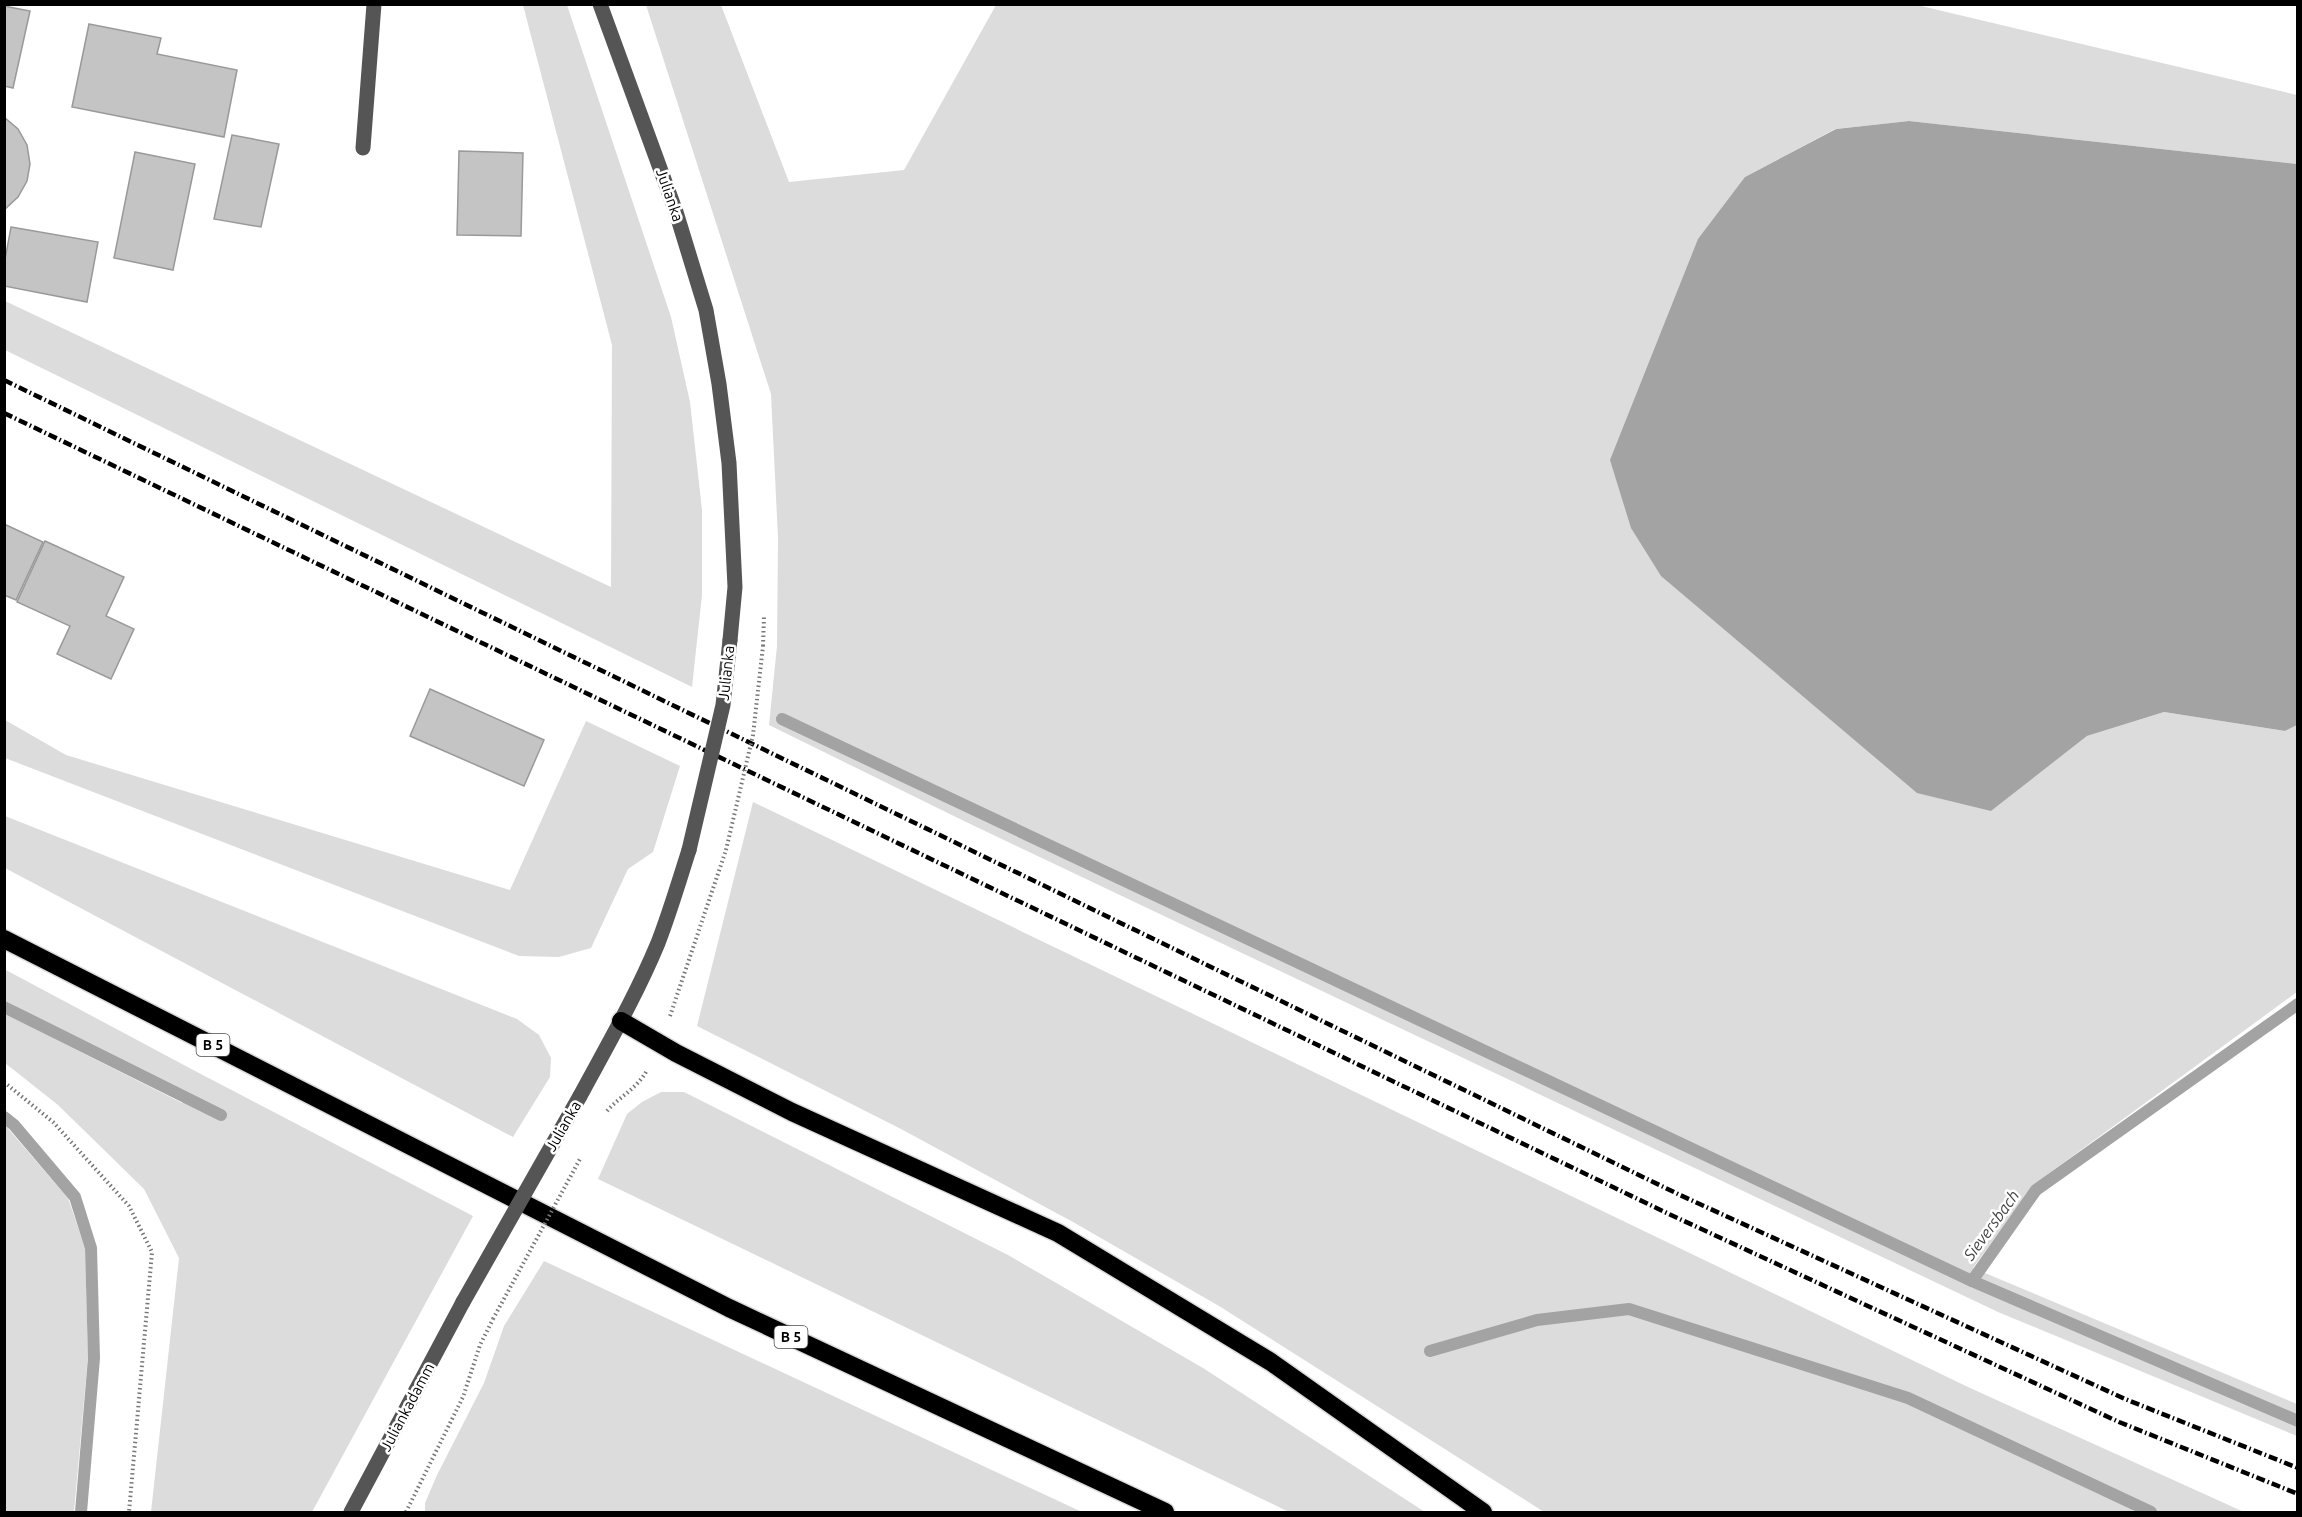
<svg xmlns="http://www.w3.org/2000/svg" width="2302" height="1517" font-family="Ubuntu,sans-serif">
  <rect width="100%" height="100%" fill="#fff"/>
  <g fill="#dcdcdc">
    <path d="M523 5H567L671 317 690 402 702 510V595L692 687 5 350V301L611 587 612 345Z"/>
    <path d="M646 5H721L789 182 904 170 996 5H1917L2297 95V164L1909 121 1835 129 1745 177 1991 811 2087 736 2164 712 2285 731 2297 725V992L2033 1185 1973 1268 2297 1404V1436L1998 1312 964 821 769 725 777 646 778 538 771 394Z"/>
    <path d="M5 720 66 755 510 890 586 721 680 766 653 852 628 869 591 948 559 957 519 956 5 758Z"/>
    <path d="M753 802 1968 1387 2244 1512H1544L1219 1306 1073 1222 901 1129 697 1026Z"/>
    <path d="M5 816 517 1019 539 1035 551 1058 550 1077 513 1137 5 868Z"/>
    <path d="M4 969 197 1072 473 1216 312 1512H151L179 1258 144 1189 58 1105 5 1063V1014L182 1103 187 1094 5 1001Z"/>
    <path d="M661 1092H684L1008 1255 1203 1368 1425 1512H1289L598 1179 627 1114 642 1102Z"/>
    <path d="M5 1125 68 1198 85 1248 88 1356 74 1512H5Z"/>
    <path d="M544 1261 1082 1512H425V1503L437 1475 484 1383 504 1326Z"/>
  </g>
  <path fill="#a3a3a3" d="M1909 121 2297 164V725L2285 731 2164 712 2087 736 1991 811 1917 793 1661 576 1631 528 1610 460 1698 239 1745 177 1836 129Z"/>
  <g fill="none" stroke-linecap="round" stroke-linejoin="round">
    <g stroke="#a3a3a3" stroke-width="12">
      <path d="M782 719 1972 1281 2298 1421"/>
      <path d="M4 1007 221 1115"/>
      <path d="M4 1117 14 1125 75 1197 91 1248 94 1358 81 1512"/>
      <path d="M1972 1281 2036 1190 2298 1004"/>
      <path d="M1430 1351 1537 1320 1629 1309 1908 1398 2151 1512"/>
    </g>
  </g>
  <g fill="#c4c4c4" stroke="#999" stroke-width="1.5">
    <path d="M4 6 30 11 13 88 4 86Z"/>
    <path d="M89 24 161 38 157 54 237 70 224 137 72 107Z"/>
    <path d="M4 117 18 129 27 145 30 164 27 181 18 197 4 210Z"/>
    <path d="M232 135 279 144 261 227 214 219Z"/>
    <path d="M459 151 523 153 521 236 457 235Z"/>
    <path d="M135 152 195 164 173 270 114 258Z"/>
    <path d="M11 227 98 242 87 302 4 286V265Z"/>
    <path d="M4 524 43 542 16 600 4 595Z"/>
    <path d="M45 541 124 577 106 616 134 629 111 679 57 654 70 626 17 602Z"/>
    <path d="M430 689 544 740 524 786 410 736Z"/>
  </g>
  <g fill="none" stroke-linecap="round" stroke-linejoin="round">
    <defs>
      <g id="highway">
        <path d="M4 939 729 1308 1165 1512"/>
        <path d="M621 1021 676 1053 792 1112 1058 1233 1271 1362 1483 1512"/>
      </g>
    </defs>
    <use href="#highway" stroke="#dbdbdb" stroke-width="21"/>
    <g stroke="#777" stroke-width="4" stroke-dasharray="1.5 3" stroke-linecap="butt">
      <path d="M763 646 764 617"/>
      <path d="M670 1016 726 850"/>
      <path d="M4 1082 53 1122 129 1206 152 1252 129 1512"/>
      <path d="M607 1111C620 1096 638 1088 647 1070"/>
      <path d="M406 1512 463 1397 480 1345 493 1319"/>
    </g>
    <g stroke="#555" stroke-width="15">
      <path d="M600 4 676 212 706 310 719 384 729 463 735 587 730 640"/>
      <path d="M363 148 374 4"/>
      <path d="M580 1096C607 1046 636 996 658 943 670 912 679 881 689 850"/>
      <path d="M351 1512 463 1302"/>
    </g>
    <use href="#highway" stroke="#000" stroke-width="18"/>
    <g stroke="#000" stroke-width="4.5" stroke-dasharray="9 3 1.5 3" stroke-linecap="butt">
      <path d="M4 380 1680 1195 2125 1399 2298 1468"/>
      <path d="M4 413 1671 1215 2119 1422 2298 1494"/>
    </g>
    <g stroke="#777" stroke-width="4" stroke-dasharray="1.5 3" stroke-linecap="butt">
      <path d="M726 850 753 735 763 646"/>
      <path d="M493 1319 580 1159"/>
    </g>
    <g stroke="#555" stroke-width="15">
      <path d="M689 850 723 705 730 640"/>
      <path d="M463 1302 580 1096"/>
    </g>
  </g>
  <g text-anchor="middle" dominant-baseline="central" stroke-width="5" stroke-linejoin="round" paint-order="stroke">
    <g fill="#fff" stroke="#4c4c4c" stroke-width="1.5">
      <rect x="196.5" y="1034" width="33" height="22" rx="4.5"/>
      <rect x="774.5" y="1326" width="33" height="22" rx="4.5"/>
    </g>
    <g font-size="14" font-weight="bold" fill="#000">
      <text x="213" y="1045">B 5</text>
      <text x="791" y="1337">B 5</text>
    </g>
    <g font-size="15" fill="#000" stroke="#fff">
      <text transform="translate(670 195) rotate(71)">Julianka</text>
      <text transform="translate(726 673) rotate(-84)">Julianka</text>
      <text transform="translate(563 1126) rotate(-60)">Julianka</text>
      <text transform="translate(407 1407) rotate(-62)">Juliankadamm</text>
    </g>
    <g font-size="16" font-style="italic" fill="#444" stroke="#fff">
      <text transform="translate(1991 1225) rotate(-54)">Sieversbach</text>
    </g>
  </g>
  <rect width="2302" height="1517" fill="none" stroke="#000000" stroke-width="12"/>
</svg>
